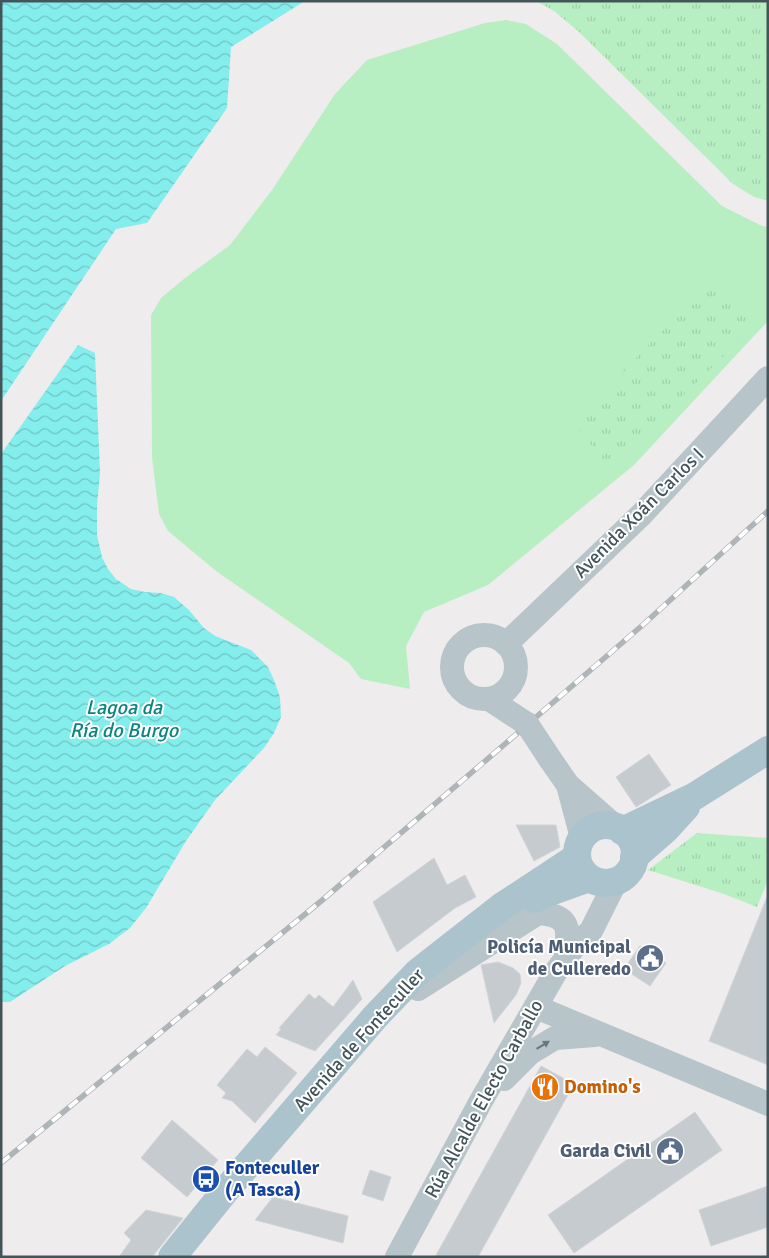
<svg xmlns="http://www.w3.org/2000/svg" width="769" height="1258" font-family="Signika,sans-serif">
  <defs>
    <pattern id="park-tufts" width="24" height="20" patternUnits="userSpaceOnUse" patternTransform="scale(1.25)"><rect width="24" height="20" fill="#b8efc2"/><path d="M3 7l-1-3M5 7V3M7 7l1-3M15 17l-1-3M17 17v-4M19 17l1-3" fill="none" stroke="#9fcfa9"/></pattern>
    <pattern id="water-waves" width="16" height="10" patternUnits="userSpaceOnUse" patternTransform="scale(1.25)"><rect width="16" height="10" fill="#84eeed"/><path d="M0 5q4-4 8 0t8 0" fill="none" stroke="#6ec4c3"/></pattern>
  </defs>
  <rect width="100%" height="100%" fill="#efeced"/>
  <path fill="#b8efc2" d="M506 20 526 24 557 44 722 206 762 226 768 227V321L634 465 488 585 424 612 406 646 410 689 361 679 349 663 216 571 168 531 159 514 152 458 151 315 161 298 185 278 230 245 272 190 335 94 367 60 485 23Z"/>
  <g fill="url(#park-tufts)">
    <path d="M536 1H768V201L754 197 733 184 578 31 554 11Z"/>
    <path d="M714 278 759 322 609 467 573 422Z"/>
    <path d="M697 833 768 838V880L757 907 724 894 648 870Z"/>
  </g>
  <g fill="url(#water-waves)">
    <path d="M1 1H305L231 47 227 108 147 223 116 229 1 401Z"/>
    <path d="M78 345 95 353 100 473 97 506V535L102 557 108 569 116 579 131 589 145 592 161 593 174 597 189 610 204 628 215 636 251 650 268 667 274 680 280 697 281 717 274 733 264 748 215 800 186 841 146 908 130 928 109 944 65 966 10 1002H1V454Z"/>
  </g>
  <g fill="#c6cbd0" stroke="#d0d4d9">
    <path d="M649 754 671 785 636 807 616 777Z"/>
    <path d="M516 825H556L560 847 534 861Z"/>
    <path d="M434 858 447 885 465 875 476 897 455 908 397 952 373 902Z"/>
    <path d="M767 897H768V1065L709 1041Z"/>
    <path d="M640 946 666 963 650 986 624 969Z"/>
    <path d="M498 962 513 968 520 974 521 983 516 995 494 1023 481 965Z"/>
    <path d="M353 980 362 999 315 1051 276 1035 281 1029 279 1028 309 994 315 999 319 995 333 1007Z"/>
    <path d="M265 1047 297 1073 255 1123 232 1101 222 1098 226 1093 217 1085 247 1049 257 1057Z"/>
    <path d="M541 1066 574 1084 478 1257H435Z"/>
    <path d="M695 1112 722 1150 574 1253 548 1215Z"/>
    <path d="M172 1120 218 1160 187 1197 141 1158Z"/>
    <path d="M370 1170 391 1177 383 1201 362 1194Z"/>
    <path d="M768 1186V1227L711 1246 699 1210Z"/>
    <path d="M273 1197 348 1216 343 1243 255 1220Z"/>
    <path d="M146 1210 183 1218 152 1257H119L131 1240 124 1233Z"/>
  </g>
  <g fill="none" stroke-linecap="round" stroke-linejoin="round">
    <g stroke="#b7c5ca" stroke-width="24">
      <circle cx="484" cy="667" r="32"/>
      <path d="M506 644 641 515 768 378"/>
      <path d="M489 699 527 724"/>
      <path d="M550 759 568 785 617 828"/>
      <path d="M568 785 582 838"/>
      <path d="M418 989 538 913C572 916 568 928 566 957"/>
      <path d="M536 1007 768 1104"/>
      <path d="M504 1079 530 1053 555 1038 595 1035"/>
      <path d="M397 1257 481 1101 555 973 577 943 591 931 616 881"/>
    </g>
    <g stroke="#abc3cd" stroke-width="28">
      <circle cx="606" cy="854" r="29"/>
      <path d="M622 831 695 796 768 750"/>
      <path d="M634 857 665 830 686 807"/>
      <path d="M535 899 544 894 589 878"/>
      <path d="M172 1257 226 1190 375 1017 418 972 501 907 577 857"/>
    </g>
    <defs>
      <path id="rail" d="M1 1163 320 902 484 762 645 623 768 511"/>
    </defs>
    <use href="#rail" stroke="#aeb4b7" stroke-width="5.5"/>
    <use href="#rail" stroke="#fff" stroke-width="4" stroke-dasharray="11" stroke-linecap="butt"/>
    <path stroke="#b7c5ca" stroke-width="24" d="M527 724 550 759"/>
  </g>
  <defs><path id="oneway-solid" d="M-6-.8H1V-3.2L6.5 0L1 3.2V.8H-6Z" transform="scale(1.25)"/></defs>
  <use fill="#66777c" href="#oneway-solid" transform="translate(543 1045) rotate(-31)"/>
  <defs>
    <symbol id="civic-disc" viewBox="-11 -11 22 22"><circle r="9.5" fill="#5c6f8a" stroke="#fff"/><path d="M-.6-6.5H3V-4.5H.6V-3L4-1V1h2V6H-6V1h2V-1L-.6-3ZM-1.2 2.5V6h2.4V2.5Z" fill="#fff"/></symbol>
    <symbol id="restaurant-disc" viewBox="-11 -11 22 22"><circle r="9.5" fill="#e8710a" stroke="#fff"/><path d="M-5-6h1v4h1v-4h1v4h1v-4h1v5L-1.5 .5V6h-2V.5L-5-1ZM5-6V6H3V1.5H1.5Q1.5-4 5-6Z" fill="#fff"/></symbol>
    <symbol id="bus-disc" viewBox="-11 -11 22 22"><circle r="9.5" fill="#1a4fb4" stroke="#fff"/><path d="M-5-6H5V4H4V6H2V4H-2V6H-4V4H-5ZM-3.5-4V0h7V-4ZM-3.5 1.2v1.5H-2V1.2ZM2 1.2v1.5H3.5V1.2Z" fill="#fff"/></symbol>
  </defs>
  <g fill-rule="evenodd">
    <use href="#civic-disc" x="634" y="942" width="32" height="32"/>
    <use href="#restaurant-disc" x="529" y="1071" width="32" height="32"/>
    <use href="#civic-disc" x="654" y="1135" width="32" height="32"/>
    <use href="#bus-disc" x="190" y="1163" width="32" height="32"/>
  </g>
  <g text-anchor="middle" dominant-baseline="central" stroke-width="4" stroke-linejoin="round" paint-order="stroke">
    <g font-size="19" fill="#44555a" stroke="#fff">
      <text transform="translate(639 513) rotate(-45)">Avenida Xoán Carlos I</text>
      <text transform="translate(359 1040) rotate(-48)">Avenida de Fonteculler</text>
      <text transform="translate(484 1099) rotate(-61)">Rúa Alcalde Electo Carballo</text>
    </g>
    <g font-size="19" font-weight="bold" fill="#4e5e75" stroke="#fff" text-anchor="end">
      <text x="631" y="947">Policía Municipal<tspan x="631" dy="22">de Culleredo</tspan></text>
      <text x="651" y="1151">Garda Civil</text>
    </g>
    <g font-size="19" font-weight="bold" fill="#c56008" stroke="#fff" text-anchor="start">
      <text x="564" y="1087">Domino's</text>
    </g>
    <g font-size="19" font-weight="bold" fill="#164399" stroke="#fff" text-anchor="start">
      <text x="225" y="1168">Fonteculler<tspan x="225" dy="22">(A Tasca)</tspan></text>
    </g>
    <g font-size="20" font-style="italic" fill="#0a8483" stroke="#fff">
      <text x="124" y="707">Lagoa da<tspan x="124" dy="23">Ría do Burgo</tspan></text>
    </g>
  </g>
  <rect width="769" height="1258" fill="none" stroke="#44555a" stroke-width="5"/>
</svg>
